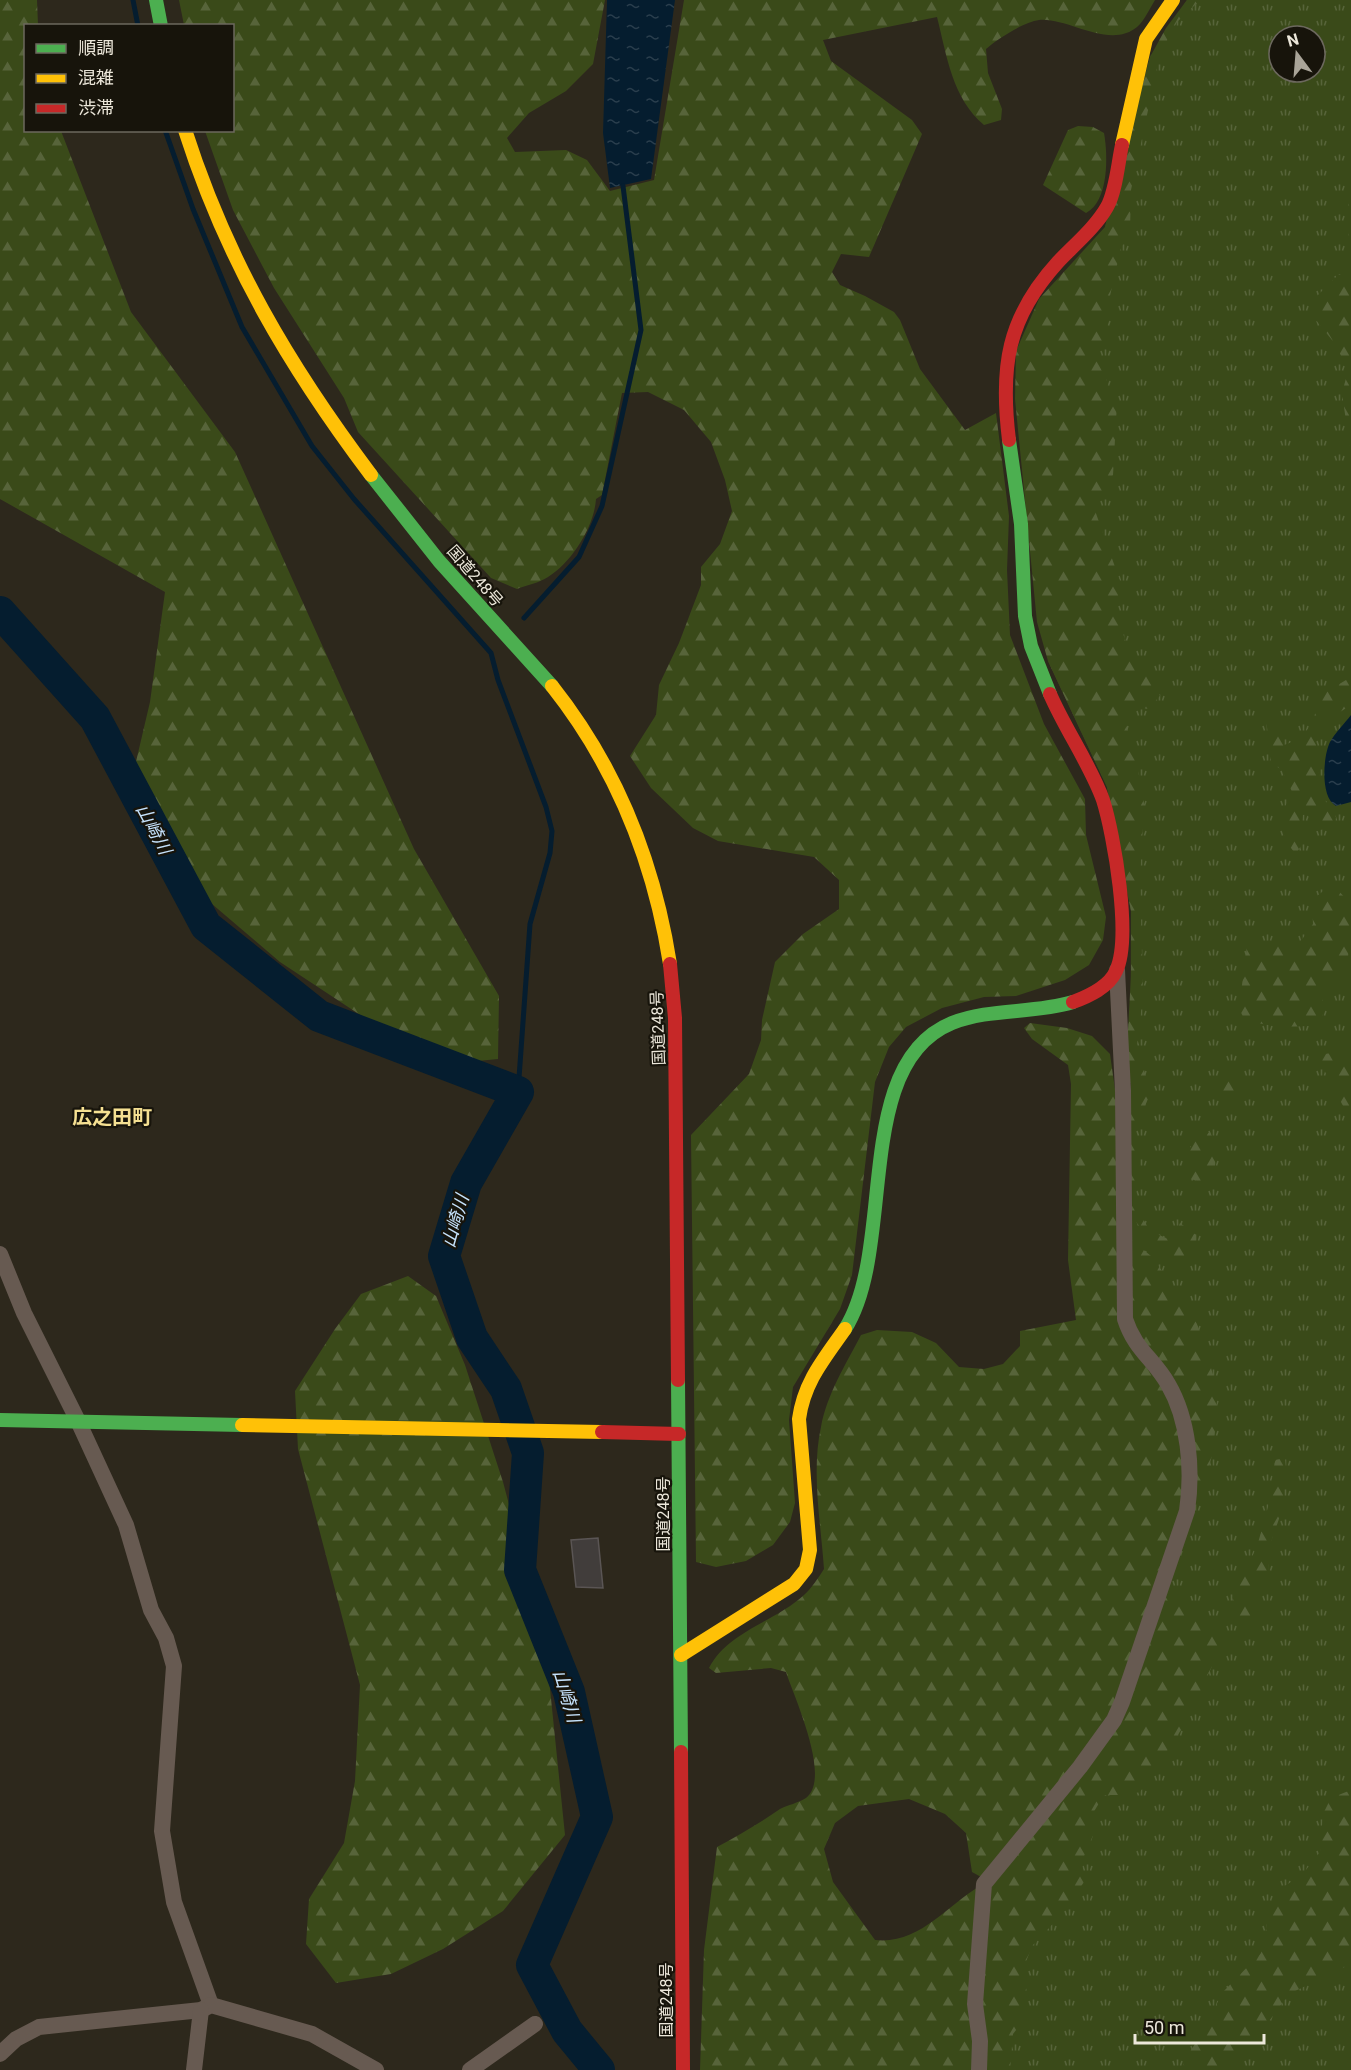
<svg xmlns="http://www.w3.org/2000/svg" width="1351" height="2070" font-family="Roboto,'Noto Sans JP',sans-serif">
  <defs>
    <pattern id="grass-tufts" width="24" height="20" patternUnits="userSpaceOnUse" patternTransform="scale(1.5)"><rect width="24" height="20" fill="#3a4a19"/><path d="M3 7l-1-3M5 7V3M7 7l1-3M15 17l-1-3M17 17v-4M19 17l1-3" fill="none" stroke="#57643a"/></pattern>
    <pattern id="forest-firs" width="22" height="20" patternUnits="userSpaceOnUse" patternTransform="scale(1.5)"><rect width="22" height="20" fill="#3a4a19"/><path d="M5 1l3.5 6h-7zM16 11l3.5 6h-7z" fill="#57643a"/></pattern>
    <pattern id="water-ripples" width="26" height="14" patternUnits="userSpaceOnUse" patternTransform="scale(1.5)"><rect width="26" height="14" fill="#051d2f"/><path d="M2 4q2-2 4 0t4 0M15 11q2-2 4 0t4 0" fill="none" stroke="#2a3e4d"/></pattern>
  </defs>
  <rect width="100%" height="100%" fill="#2d281c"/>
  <path fill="url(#grass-tufts)" fill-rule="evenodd" d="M1187 0H1351V2070H982L1130 1293 1131 911 1107 787 1048 661 1105 227 1150 57ZM1279 36H1315V72H1279Z"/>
  <g fill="url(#forest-firs)">
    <path d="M0 0H37L38 25 26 26V130L61 131 131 312 235 452 414 849 499 996 498 1059 436 1065 280 962 205 898 127 800 150 702 165 592 0 499Z"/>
    <path d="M179 0H605L593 64 566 91 529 113 507 138 515 152 566 150 587 160 610 191 654 180 684 0H1155C1150 8 1144 21 1137 27 1109 50 1068 17 1039 20 1024 22 997 39 986 49L988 73 1002 109 1001 120 984 125C952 98 947 56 937 17L823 40 831 61 912 120 922 134 869 257 841 254 832 272 840 285 865 296 894 312 900 320 920 369 965 430 996 413 1009 516 1007 570 1010 635 1044 724 1085 799 1086 835 1106 917 1103 940 1089 965 1065 980 1016 996 984 997 942 1008 906 1027 889 1047 875 1082 852 1275 840 1309 793 1387 789 1420 795 1503 790 1522 773 1545 746 1561 716 1567 696 1562 691 1135 749 1074 761 1040 762 1020 775 962 803 934 839 909V880L814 857 718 841 693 828 651 788 630 756 656 715 659 685 679 643 701 585V567L720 544 732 511 725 480 711 442 684 410 648 392 622 393 602 495 596 499C594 527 572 562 548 577 539 583 527 585 517 589L491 578 358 432 344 398 274 288 233 210 205 131 232 130V26L184 25Z"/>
    <path d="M1187 0H1205L1195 5 1177 22 1160 54 1131 190 1130 230 1121 248 1109 300 1107 330 1097 360 1117 403 1113 475 1093 505 1120 581 1116 613 1128 648 1145 669 1160 696 1148 709 1138 707 1129 701 1120 704 1136 759 1144 803 1140 877 1143 995 1137 1045 1146 1077 1138 1085 1128 1082 1126 1066 1131 976V911L1107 787 1048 661 1037 622 1015 399 1016 351 1039 299 1105 227 1150 57 1166 28Z"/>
    <path d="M1078 126 1093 127 1104 133C1108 155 1109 201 1086 213L1043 185 1068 130Z"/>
    <path d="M1351 177V255L1347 221Z"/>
    <path d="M1338 275H1347L1351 288V456L1342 393 1348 371 1336 345 1316 320 1313 300Z"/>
    <path d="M1351 677V705L1329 719 1319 730 1316 742 1321 794 1336 817 1335 825 1317 831 1307 814 1303 815 1301 826 1305 839 1296 854C1279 836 1277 813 1293 794L1282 770 1271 763 1266 718H1275L1284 745C1304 739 1317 723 1316 702L1326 692Z"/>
    <path d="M1332 884 1351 904C1351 925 1351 966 1340 980 1334 984 1325 987 1318 990 1326 1008 1329 1008 1315 1025 1290 1028 1267 1027 1244 1019L1239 1008 1247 946C1265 939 1279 947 1298 945L1313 924 1312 900Z"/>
    <path d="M1030 1023 1067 1028 1092 1036 1110 1054 1116 1097 1120 1319 1165 1389 1174 1416 1182 1450 1183 1505 1117 1706 1075 1767 983 1878 972 1872 966 1833 945 1814 909 1799 858 1806 835 1823 824 1849 833 1882 875 1940C919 1945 946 1906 980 1886L977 2070H700L704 1950 717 1847C739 1835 760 1823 780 1809 788 1805 798 1803 806 1798 832 1778 794 1697 786 1672L771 1668 716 1673 709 1668C728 1631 775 1622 804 1595 812 1588 818 1578 824 1569 821 1524 811 1472 821 1427 827 1394 846 1364 861 1335L877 1330 912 1332 936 1343 959 1367 984 1369 1003 1364 1020 1346V1331L1076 1320 1068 1260 1071 1084 1068 1065 1032 1039 1024 1028Z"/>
    <path d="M1343 1051 1351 1064V1121L1322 1066 1319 1055Z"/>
    <path d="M1223 1072 1238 1075 1245 1094 1239 1105 1229 1109 1221 1087Z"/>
    <path d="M1143 1092 1150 1095 1134 1127 1140 1161 1136 1194 1142 1217 1150 1231 1173 1241 1180 1223 1196 1235C1197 1253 1191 1264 1173 1270L1130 1214 1128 1097Z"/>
    <path d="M1210 1132C1218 1147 1217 1171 1209 1185L1188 1178 1187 1162 1192 1142Z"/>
    <path d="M1129 1238 1151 1256 1194 1314 1216 1384 1217 1415 1212 1455 1204 1487H1196L1192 1452 1131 1323Z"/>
    <path d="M408 1276 436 1296 465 1365 503 1482 545 1640 565 1835 503 1911 443 1949 391 1974 336 1983 306 1944 309 1899 344 1843 355 1781 360 1685 298 1449 295 1391 335 1329 361 1294Z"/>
    <path d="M1285 1458 1286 1470 1282 1510 1268 1551 1269 1574 1254 1596 1258 1612 1255 1624 1240 1619 1232 1603 1235 1584 1248 1567 1258 1543 1268 1507 1275 1460Z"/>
    <path d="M1164 1587 1179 1592 1182 1605 1216 1628 1221 1647 1185 1724 1140 1792 1127 1795H1104L1090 1818 1094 1833 1082 1861 1084 1882 1062 1914 1032 1946 1022 1972 1028 1996 1026 2017 1013 2034 1010 2070H982L978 2001 986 1886 1086 1766Z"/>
    <path d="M1351 1790V1964L1289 1994 1233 2070H1185L1183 2062 1205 2029 1222 1993 1261 1953 1270 1910 1280 1889 1302 1875 1320 1852 1323 1814 1331 1798Z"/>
  </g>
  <g fill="url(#water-ripples)">
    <path d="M607 0H675L651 179 610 188 603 133Z"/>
    <path d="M1351 715V802L1336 806C1320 798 1323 756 1330 742 1335 733 1344 724 1351 715Z"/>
  </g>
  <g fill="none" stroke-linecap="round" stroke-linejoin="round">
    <g stroke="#051d2f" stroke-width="5">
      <path d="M133 0 138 26"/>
      <path d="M165 130 193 209 242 327 312 446 354 499 491 653 498 680 546 807 552 831 550 853 530 924 518 1092"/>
      <path d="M524 618 579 557 602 506 641 330 623 186"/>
    </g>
    <path stroke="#051d2f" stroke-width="32" d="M0 612 95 718 206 926 319 1016 518 1092 466 1183 444 1256 472 1338 506 1389 528 1453 520 1570 569 1692 597 1817 532 1965 567 2031 599 2070"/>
  </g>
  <path fill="#413d3b" stroke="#5a5554" stroke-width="1.5" d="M598 1538 603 1588 576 1587 571 1540Z"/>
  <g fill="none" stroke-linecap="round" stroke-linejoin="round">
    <g stroke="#675a51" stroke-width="16">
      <path d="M0 1254 24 1313 78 1421 126 1525 151 1610 166 1638 174 1666 162 1831 174 1902 211 2005"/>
      <path d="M0 2054 16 2039 39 2027 201 2010 211 2005 312 2034 376 2070"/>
      <path d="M194 2070 201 2010"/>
      <path d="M470 2070 535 2024"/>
      <path d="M979 2070 980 2041 975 2004 984 1884 1080 1767 1114 1720 1122 1702 1187 1511C1193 1470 1189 1420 1168 1384 1153 1358 1135 1350 1125 1319L1123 1091 1117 970"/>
    </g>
    <g stroke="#4caf50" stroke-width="14">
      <path d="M156 0 161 26"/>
      <path d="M1009 440 1021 524 1025 616 1031 646 1050 694"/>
      <path d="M371 475 439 561 552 686"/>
      <path d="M845 1329C897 1247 851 1064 952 1023 990 1008 1033 1014 1073 1002"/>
      <path d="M678 1380 681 1752"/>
      <path d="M0 1420 242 1425"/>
    </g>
    <g stroke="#ffc107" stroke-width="14">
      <path d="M185 130C227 261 289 366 371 475"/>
      <path d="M1122 145 1146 39 1173 0"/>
      <path d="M552 686C617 768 654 862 670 964"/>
      <path d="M242 1425 602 1432"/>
      <path d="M681 1655 794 1584 806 1569 810 1550 799 1419C804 1382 824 1359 845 1329"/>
    </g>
    <g stroke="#c62828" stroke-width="14">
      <path d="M1009 440C1000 367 1007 318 1058 262 1074 245 1095 228 1107 207 1116 191 1118 163 1122 145"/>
      <path d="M1050 694C1065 729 1091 766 1103 800 1114 835 1132 938 1116 971 1109 987 1089 996 1073 1002"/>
      <path d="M670 964 675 1018 678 1380"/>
      <path d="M602 1432 679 1434"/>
      <path d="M681 1752 683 2070"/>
    </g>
  </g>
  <g text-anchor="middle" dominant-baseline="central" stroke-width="4.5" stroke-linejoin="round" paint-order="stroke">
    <g font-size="16" fill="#ece7da" stroke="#17140b">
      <text transform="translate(475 576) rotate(49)">国道248号</text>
      <text transform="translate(658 1028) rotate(-92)">国道248号</text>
      <text transform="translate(663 1514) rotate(-90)">国道248号</text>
      <text transform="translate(666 2000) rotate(-90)">国道248号</text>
    </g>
    <g font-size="18" font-style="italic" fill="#c6e3fd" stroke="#17140b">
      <text transform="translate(154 829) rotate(62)">山崎川</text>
      <text transform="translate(455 1221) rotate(-74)">山崎川</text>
      <text transform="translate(567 1696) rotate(73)">山崎川</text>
    </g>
    <g font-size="20" font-weight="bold" fill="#f5e092" stroke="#17140b">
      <text x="112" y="1117">広之田町</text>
    </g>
  </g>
  <rect x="24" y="24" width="210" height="108" fill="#17140b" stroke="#6c685e" stroke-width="1.5"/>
  <rect x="36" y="44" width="30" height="9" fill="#4caf50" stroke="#6c685e" stroke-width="1.5"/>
  <text x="78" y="54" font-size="18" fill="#ece7da">順調</text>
  <rect x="36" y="74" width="30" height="9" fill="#ffc107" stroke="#6c685e" stroke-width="1.5"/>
  <text x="78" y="84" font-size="18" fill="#ece7da">混雑</text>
  <rect x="36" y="104" width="30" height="9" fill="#c62828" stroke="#6c685e" stroke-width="1.5"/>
  <text x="78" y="114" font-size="18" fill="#ece7da">渋滞</text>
  <g transform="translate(1297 54) rotate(344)"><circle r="28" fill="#17140b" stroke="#6c685e" stroke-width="1.5"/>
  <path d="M0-4.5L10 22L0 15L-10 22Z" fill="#a9a498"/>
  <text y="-9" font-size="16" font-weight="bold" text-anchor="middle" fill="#ece7da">N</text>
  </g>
  <path d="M1135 2034v9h129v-9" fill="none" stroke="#ece7da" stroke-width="3"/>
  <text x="1144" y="2034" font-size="18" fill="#ece7da" stroke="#17140b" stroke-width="4.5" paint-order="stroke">50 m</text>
</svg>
